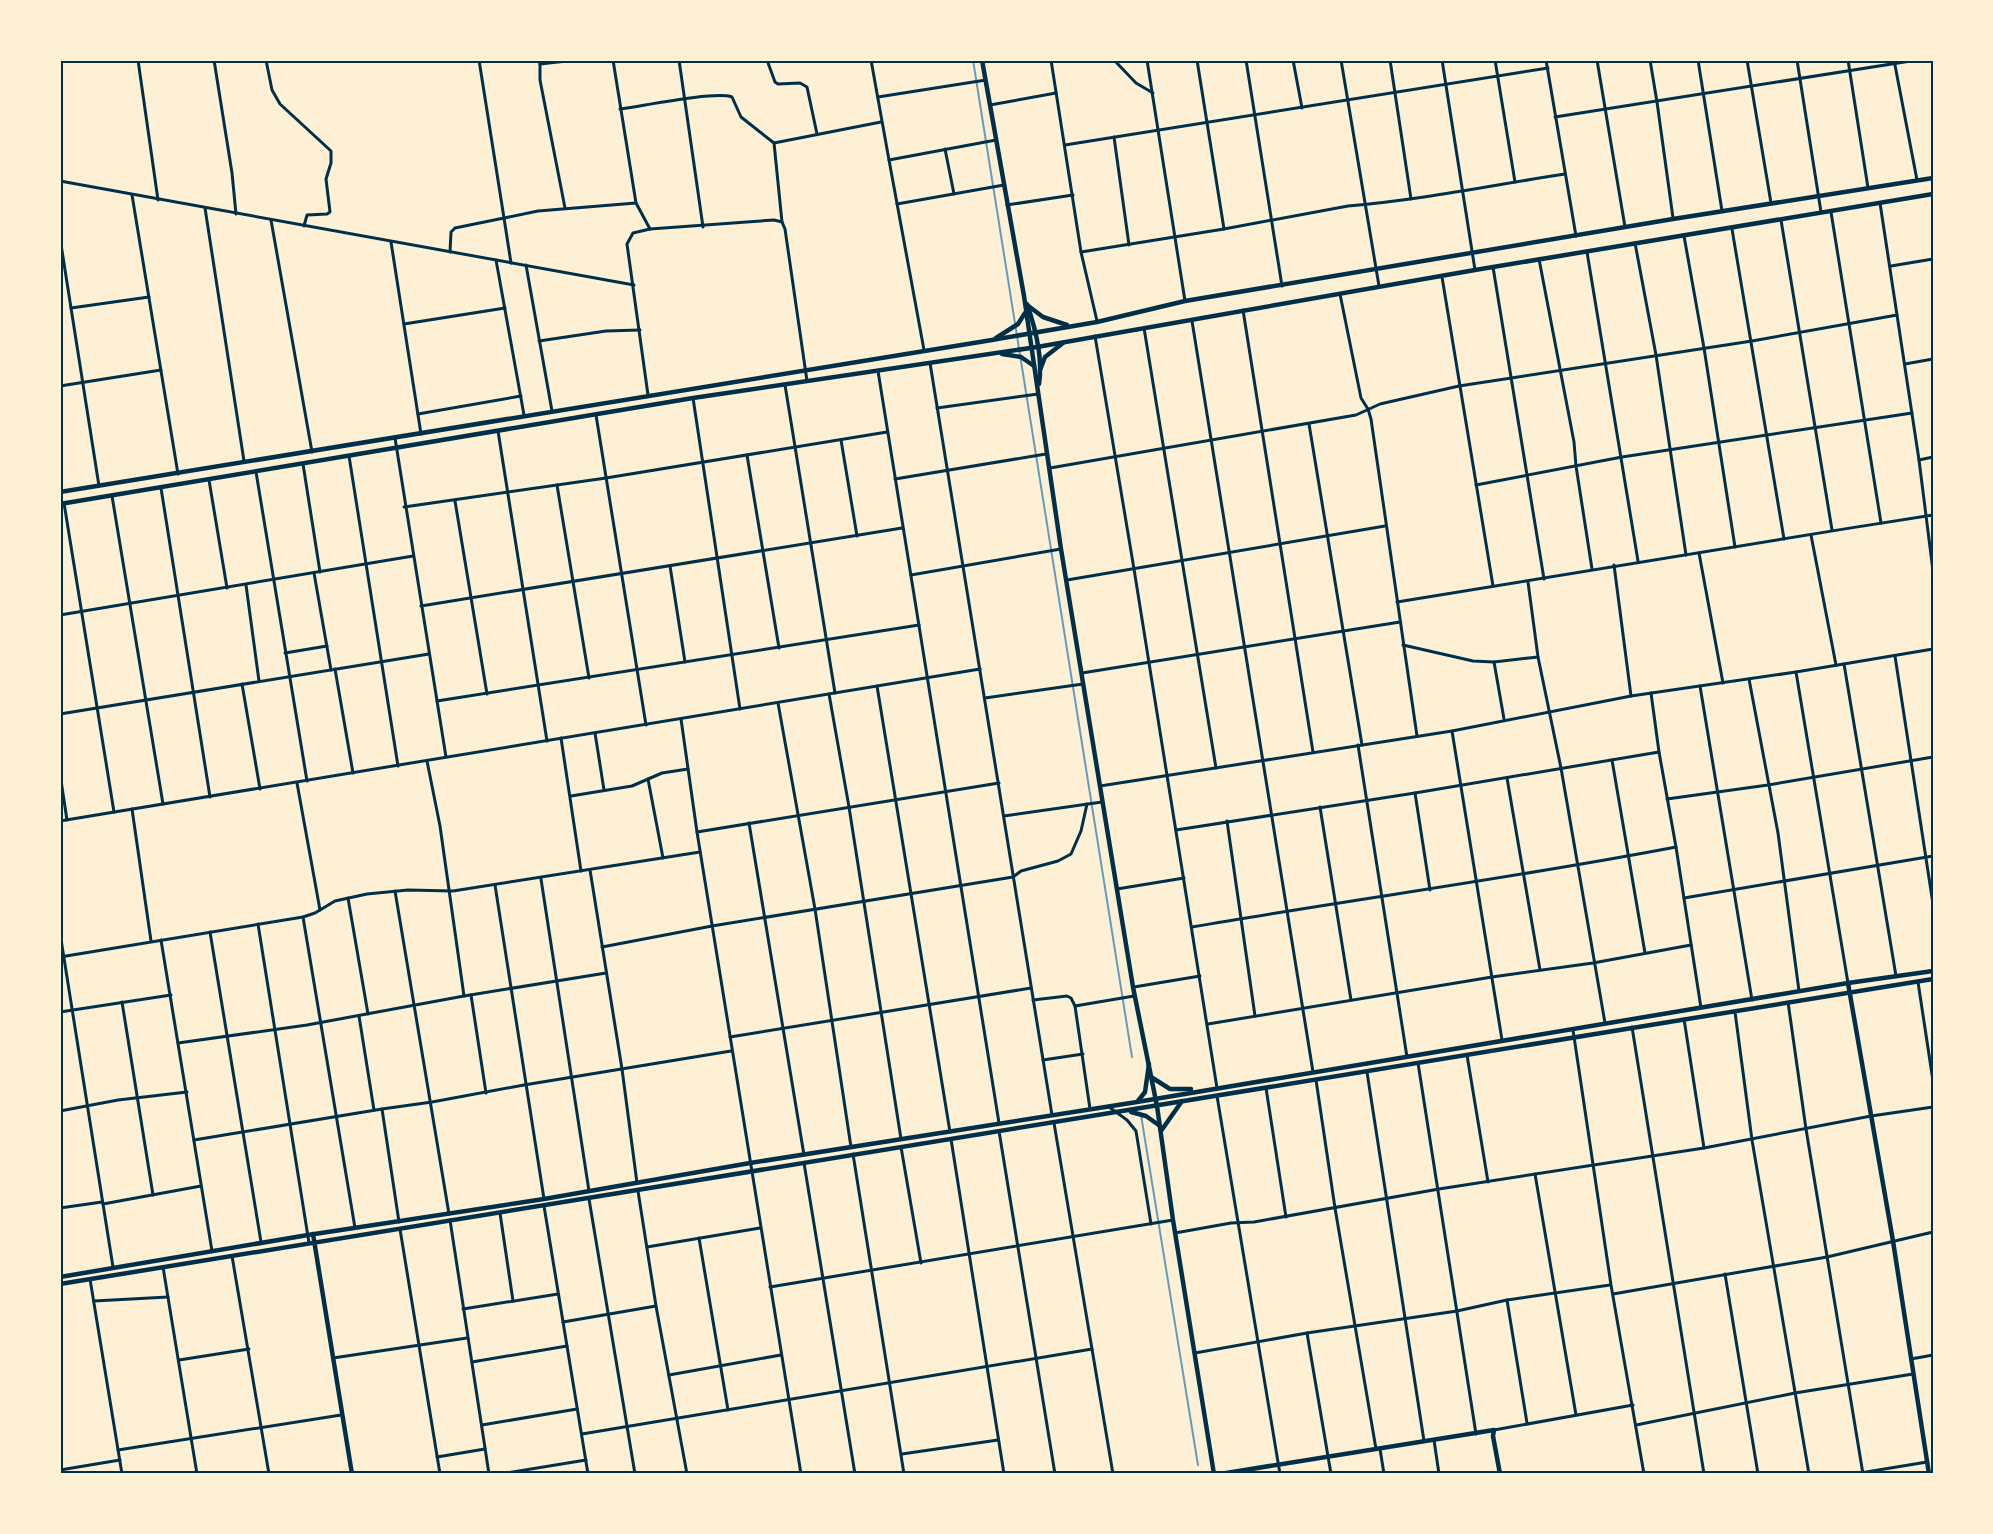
<svg xmlns="http://www.w3.org/2000/svg" width="1993" height="1534" font-family="Lato,sans-serif">
  <rect width="100%" height="100%" fill="#fdf0d5"/>
  <g fill="none" stroke-linecap="round" stroke-linejoin="round">
    <g stroke="#669bbc" stroke-width="2">
      <path d="M973 60 1132 1057"/>
      <path d="M1141 1115 1198 1465"/>
    </g>
    <g stroke="#003049" stroke-width="3">
      <path d="M138 60 158 200"/>
      <path d="M214 60 232 173 236 214"/>
      <path d="M266 60 272 90 280 104 331 151V163L326 179 330 212 327 214 307 215 304 226"/>
      <path d="M479 60 504 218 538 211 636 203"/>
      <path d="M540 60V80L565 208"/>
      <path d="M613 60 636 203 650 229"/>
      <path d="M679 60 703 227"/>
      <path d="M767 60 775 82 778 84 800 83 807 87 817 134"/>
      <path d="M871 60 889 160 996 140"/>
      <path d="M1051 60 1081 252 1097 321"/>
      <path d="M1114 60 1136 83 1153 93"/>
      <path d="M1147 60 1185 301"/>
      <path d="M1197 60 1224 229"/>
      <path d="M1246 60 1282 286"/>
      <path d="M1293 60 1302 108"/>
      <path d="M1341 60 1379 286"/>
      <path d="M1390 60 1411 199"/>
      <path d="M1442 60 1475 270"/>
      <path d="M1495 60 1515 182"/>
      <path d="M1546 60 1576 236"/>
      <path d="M1597 60 1625 227"/>
      <path d="M1650 60 1657 102 1673 218"/>
      <path d="M1698 60 1722 211"/>
      <path d="M1747 60 1771 203"/>
      <path d="M1797 60 1821 212"/>
      <path d="M1848 60 1868 188"/>
      <path d="M1894 60 1917 180"/>
      <path d="M540 64 576 60"/>
      <path d="M878 97 986 80"/>
      <path d="M990 105 1056 93"/>
      <path d="M620 109C643 106 714 91 732 97L741 117 774 143 782 222"/>
      <path d="M1555 117 1917 60"/>
      <path d="M1114 137 1129 245"/>
      <path d="M774 143 881 122"/>
      <path d="M1065 145 1548 68"/>
      <path d="M945 149 954 194"/>
      <path d="M889 160 924 350"/>
      <path d="M60 181 634 285"/>
      <path d="M132 195 178 474"/>
      <path d="M1880 203 1919 460 1933 571"/>
      <path d="M897 204 1004 185"/>
      <path d="M1007 205 1073 195"/>
      <path d="M205 208 244 461"/>
      <path d="M1831 212 1881 523"/>
      <path d="M271 220 312 452"/>
      <path d="M1781 220 1832 530"/>
      <path d="M1732 229 1784 539"/>
      <path d="M1684 236 1704 348 1735 547"/>
      <path d="M60 238 99 486"/>
      <path d="M391 242 421 434"/>
      <path d="M1635 243 1656 355 1686 555"/>
      <path d="M450 252 451 232 455 228 504 218 511 263"/>
      <path d="M1081 252 1224 229 1348 206C1421 200 1493 185 1565 174"/>
      <path d="M1587 252 1638 561"/>
      <path d="M1539 259 1574 442 1576 466 1592 569"/>
      <path d="M496 260 524 415"/>
      <path d="M526 265 552 411"/>
      <path d="M1891 266 1933 259"/>
      <path d="M1493 267 1544 579"/>
      <path d="M1442 277 1493 586"/>
      <path d="M1340 294 1361 398 1368 409 1371 419 1417 736"/>
      <path d="M71 308 149 297"/>
      <path d="M1243 310 1313 752"/>
      <path d="M1192 321 1313 1072"/>
      <path d="M404 324 505 308"/>
      <path d="M1144 328 1216 768"/>
      <path d="M1095 336 1134 569 1217 1088"/>
      <path d="M539 341 606 331 640 330"/>
      <path d="M930 363 1052 1115"/>
      <path d="M1905 364 1933 359"/>
      <path d="M878 371 999 1123"/>
      <path d="M785 385 835 693"/>
      <path d="M60 386 161 370"/>
      <path d="M648 395 627 244 633 233 650 229 774 220 782 222 785 229 807 381"/>
      <path d="M693 398 740 709"/>
      <path d="M937 408 1038 394"/>
      <path d="M418 414 521 396"/>
      <path d="M596 415 646 725"/>
      <path d="M1309 424 1362 745"/>
      <path d="M498 431 547 741"/>
      <path d="M395 438 446 757"/>
      <path d="M841 440 857 536"/>
      <path d="M747 455 779 648"/>
      <path d="M349 456 398 766"/>
      <path d="M1919 460 1933 457"/>
      <path d="M303 464 320 572"/>
      <path d="M1050 468 1356 415 1380 404 1459 386 1752 341 1897 315"/>
      <path d="M256 472 307 781"/>
      <path d="M895 479 1046 454"/>
      <path d="M209 480 227 588"/>
      <path d="M557 485 589 678"/>
      <path d="M1476 485 1622 457 1912 413"/>
      <path d="M161 488 210 797"/>
      <path d="M112 496 163 804"/>
      <path d="M455 501 487 694"/>
      <path d="M64 503 114 812"/>
      <path d="M404 507 606 478 887 432"/>
      <path d="M1811 535 1836 665"/>
      <path d="M1699 553 1723 683"/>
      <path d="M1614 565 1631 696"/>
      <path d="M670 566 685 662"/>
      <path d="M314 573 331 670"/>
      <path d="M911 575 1061 549"/>
      <path d="M1067 580 1385 526"/>
      <path d="M1528 582 1538 657 1561 768 1605 1023"/>
      <path d="M246 585 259 681"/>
      <path d="M1397 602C1575 572 1754 543 1933 515"/>
      <path d="M421 606 902 528"/>
      <path d="M60 615 413 556"/>
      <path d="M1403 645 1473 661 1494 662 1538 657"/>
      <path d="M285 653 327 646"/>
      <path d="M1895 656 1933 904"/>
      <path d="M1494 662 1504 719"/>
      <path d="M1844 664 1896 976"/>
      <path d="M335 669 353 773"/>
      <path d="M1796 672 1848 983"/>
      <path d="M1082 673 1400 622"/>
      <path d="M1749 679 1778 833 1799 991"/>
      <path d="M242 684 260 789"/>
      <path d="M877 686 950 1132"/>
      <path d="M1700 686 1752 1000"/>
      <path d="M1651 693 1659 752 1676 847 1701 1008"/>
      <path d="M829 694 849 807 901 1139"/>
      <path d="M985 698 1083 684"/>
      <path d="M437 701 919 625"/>
      <path d="M778 703 815 909 851 1147"/>
      <path d="M60 714 429 654"/>
      <path d="M681 719 697 832 801 1474"/>
      <path d="M1452 731 1502 1040"/>
      <path d="M595 733 604 790"/>
      <path d="M561 738 581 871"/>
      <path d="M1358 745 1407 1057"/>
      <path d="M1612 760 1645 953"/>
      <path d="M427 761 440 826 464 996"/>
      <path d="M60 774 67 820"/>
      <path d="M1507 778 1540 970"/>
      <path d="M648 779 663 858"/>
      <path d="M297 783 320 910"/>
      <path d="M1100 786 1452 731 1631 696 1796 672 1933 649"/>
      <path d="M1415 793 1430 890"/>
      <path d="M571 796 632 786 662 773 688 769"/>
      <path d="M1667 799 1768 785 1933 757"/>
      <path d="M1320 807 1351 1000"/>
      <path d="M132 809 151 941"/>
      <path d="M1004 816 1102 802"/>
      <path d="M60 821 980 669"/>
      <path d="M1227 821 1255 1016"/>
      <path d="M749 823 804 1155"/>
      <path d="M1176 830 1415 793 1659 752"/>
      <path d="M697 832 999 783"/>
      <path d="M590 870 622 1069 637 1183"/>
      <path d="M541 879 589 1191"/>
      <path d="M495 885 544 1199"/>
      <path d="M1117 889 1184 878"/>
      <path d="M395 891 449 1214"/>
      <path d="M348 898 368 1014"/>
      <path d="M1684 898 1933 856"/>
      <path d="M303 917 355 1228"/>
      <path d="M258 924 309 1243"/>
      <path d="M1192 927C1353 899 1515 878 1676 847"/>
      <path d="M210 932 261 1242"/>
      <path d="M60 933 113 1267"/>
      <path d="M161 940 212 1251"/>
      <path d="M602 947 712 926 1013 877 1021 871 1058 861 1071 854 1081 831 1087 804"/>
      <path d="M60 957 303 917 315 913 335 901 367 894 408 890 453 891 700 852"/>
      <path d="M1918 982 1933 1081"/>
      <path d="M1134 987 1200 976"/>
      <path d="M471 995 486 1093"/>
      <path d="M1033 1000 1067 996 1071 998 1075 1006 1134 996"/>
      <path d="M122 1002 153 1195"/>
      <path d="M1788 1002 1806 1129 1863 1474"/>
      <path d="M1075 1006 1090 1109"/>
      <path d="M60 1012 171 995"/>
      <path d="M1735 1012 1752 1140 1809 1474"/>
      <path d="M359 1016 374 1110"/>
      <path d="M1684 1019 1704 1148"/>
      <path d="M1208 1024 1492 977 1593 963 1691 945"/>
      <path d="M1632 1027 1704 1474"/>
      <path d="M1573 1030 1611 1285 1644 1474"/>
      <path d="M730 1037 1031 988"/>
      <path d="M178 1043 307 1025 464 996 606 973"/>
      <path d="M1467 1055 1488 1182"/>
      <path d="M1043 1060 1083 1054"/>
      <path d="M1418 1063 1476 1434"/>
      <path d="M1367 1072 1424 1441"/>
      <path d="M1316 1080 1335 1208 1376 1449"/>
      <path d="M1266 1088 1286 1217"/>
      <path d="M1217 1096 1280 1474"/>
      <path d="M1109 1107 1127 1120 1136 1131 1151 1224"/>
      <path d="M382 1109 399 1222"/>
      <path d="M60 1111 118 1100 187 1092"/>
      <path d="M1054 1123 1113 1474"/>
      <path d="M999 1131 1055 1474"/>
      <path d="M951 1139 1004 1474"/>
      <path d="M194 1140 382 1109 432 1102 524 1085 731 1051"/>
      <path d="M901 1147 921 1263"/>
      <path d="M853 1154 904 1474"/>
      <path d="M804 1163 855 1474"/>
      <path d="M1535 1174 1576 1415"/>
      <path d="M638 1191 656 1306 687 1474"/>
      <path d="M589 1199 635 1474"/>
      <path d="M103 1204 201 1186"/>
      <path d="M544 1206 588 1474"/>
      <path d="M60 1208 102 1202"/>
      <path d="M500 1213 513 1301"/>
      <path d="M450 1220 489 1474"/>
      <path d="M400 1229 440 1474"/>
      <path d="M1175 1233 1231 1223 1254 1222 1439 1189 1704 1148 1871 1116 1933 1107"/>
      <path d="M699 1238 728 1410"/>
      <path d="M647 1247 760 1228"/>
      <path d="M232 1256 269 1474"/>
      <path d="M163 1267 197 1474"/>
      <path d="M1725 1274 1758 1474"/>
      <path d="M90 1279 122 1474"/>
      <path d="M770 1287 1173 1220"/>
      <path d="M1613 1294 1827 1257 1933 1232"/>
      <path d="M1507 1300 1527 1423"/>
      <path d="M94 1301 168 1297"/>
      <path d="M463 1309 558 1294"/>
      <path d="M563 1322 656 1306"/>
      <path d="M1307 1333 1331 1474"/>
      <path d="M1195 1353 1307 1333 1457 1311 1507 1300 1610 1285"/>
      <path d="M333 1358 467 1338"/>
      <path d="M1911 1359 1933 1355"/>
      <path d="M179 1360 249 1349"/>
      <path d="M472 1362 567 1346"/>
      <path d="M669 1375 781 1355"/>
      <path d="M482 1425 577 1409"/>
      <path d="M1636 1425 1795 1393 1913 1374"/>
      <path d="M1494 1430 1633 1405"/>
      <path d="M582 1434 1092 1349"/>
      <path d="M1434 1440 1439 1474"/>
      <path d="M1380 1449 1384 1474"/>
      <path d="M118 1450 341 1415"/>
      <path d="M902 1454 998 1440"/>
      <path d="M437 1457 485 1449"/>
      <path d="M60 1470 120 1460"/>
      <path d="M500 1474 586 1460"/>
      <path d="M1854 1474 1927 1462"/>
    </g>
    <g stroke="#003049" stroke-width="4.5">
      <path d="M982 60 1024 296 1061 549 1133 987 1157 1106 1173 1220 1214 1474"/>
      <path d="M1027 304C1035 327 1043 359 1039 384"/>
      <path d="M1848 983 1893 1241 1929 1474"/>
      <path d="M313 1234 352 1474"/>
      <path d="M1220 1474 1494 1430 1493 1436 1500 1474"/>
    </g>
    <g stroke="#003049" stroke-width="4.5">
      <path d="M1027 305 1043 317 1067 325"/>
      <path d="M996 338 1018 324 1025 313"/>
      <path d="M1002 354 1021 357 1034 366"/>
      <path d="M1040 370 1045 357 1063 343"/>
      <path d="M60 492 992 340 1097 322 1185 301 1673 219 1933 178"/>
      <path d="M60 504 693 398 1037 347 1475 270 1933 194"/>
      <path d="M1151 1077 1170 1089H1191"/>
      <path d="M1138 1101 1145 1092 1149 1064"/>
      <path d="M1131 1112 1146 1116 1160 1126"/>
      <path d="M1161 1131 1182 1101"/>
      <path d="M60 1277 308 1235 544 1199 750 1163 1137 1102 1848 983 1933 971"/>
      <path d="M60 1284 1933 979"/>
    </g>
  </g>
  <rect width="1993" height="1534" fill="none" stroke="#fdf0d5" stroke-width="123"/>
  <rect x="62" y="62" width="1870" height="1410" fill="none" stroke="#003049" stroke-width="2"/>
</svg>
